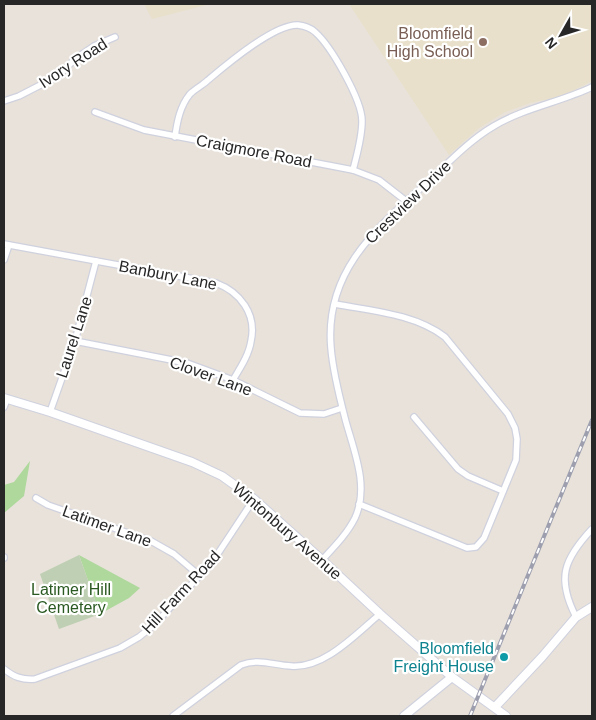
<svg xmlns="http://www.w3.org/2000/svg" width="596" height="720" font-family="Arial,sans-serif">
  <rect width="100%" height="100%" fill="#e8e2da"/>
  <g fill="#e8e0ca">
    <path d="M144 4H210L152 19Z"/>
    <path d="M349 4H592V81L562 96 530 103 505 112 479 128 449 155Z"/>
  </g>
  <g fill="#aed89c">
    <path d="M30 461 24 496 4 513V485L14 482Z"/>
    <path d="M79 555 140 588 129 598 100 614Z"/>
  </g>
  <path fill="#bfcfb3" d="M79 555 100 614 59 629 40 574Z"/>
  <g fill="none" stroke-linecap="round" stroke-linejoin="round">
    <defs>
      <g id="street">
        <path d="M4 101 19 96 58 76 75 59 94 46 115 37"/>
        <path d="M95 112 144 130 353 170 379 180 406 201"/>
        <path d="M175 137C177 122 180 106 190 94 195 89 203 85 208 80 226 65 274 24 298 25 304 26 310 27 315 32 331 46 362 100 362 121 362 138 357 154 353 170"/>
        <path d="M4 244 216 283C240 292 257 314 251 341 249 355 240 368 233 380"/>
        <path d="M4 260 9 245"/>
        <path d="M335 304C372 311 415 314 445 337L508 414 515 428 517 439 516 460 484 538 476 547 467 548 359 504"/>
        <path d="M75 341 187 363 233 380 300 413 324 414 342 408"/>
        <path d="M4 407 7 399"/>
        <path d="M50 412 75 341 96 261"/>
        <path d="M414 417 458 469 468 476 503 491"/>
        <path d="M36 498 48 505 151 541 174 554 200 576"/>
        <path d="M4 558V557"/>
        <path d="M322 560C334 547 347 534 355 518 369 487 355 454 346 422 340 399 333 373 331 348 324 270 378 227 430 180 450 161 470 140 494 126 524 108 561 102 592 87"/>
        <path d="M576 617C556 578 564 559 592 529"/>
        <path d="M4 669C14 677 22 680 35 679L120 648 139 637 154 625 213 561 254 499"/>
        <path d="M173 716 241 665C258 658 273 665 291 666 324 669 356 634 380 614"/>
      </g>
      <g id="secondary">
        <path d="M4 398 50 412 192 462 222 476 254 499 322 560 380 614 452 677 506 716"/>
        <path d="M495 707 542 657 576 617 592 607"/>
        <path d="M404 716 452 677"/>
      </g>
    </defs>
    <use href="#street" stroke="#cfd1de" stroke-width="8"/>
    <use href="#secondary" stroke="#cfd1de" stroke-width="10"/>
    <use href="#street" stroke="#fff" stroke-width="5.5"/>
    <use href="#secondary" stroke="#fff" stroke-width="8"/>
    <defs>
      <path id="rail" d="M470 716 592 420"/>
    </defs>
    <use href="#rail" stroke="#9d9faf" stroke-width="4"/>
    <use href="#rail" stroke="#fff" stroke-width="2" stroke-dasharray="5.5" stroke-linecap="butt"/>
  </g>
  <circle fill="#8d6e63" stroke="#fff" stroke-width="2" cx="483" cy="42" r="5"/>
  <circle fill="#0f9aa8" stroke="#fff" stroke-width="2" cx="504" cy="657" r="5"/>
  <g text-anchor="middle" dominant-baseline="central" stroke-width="4.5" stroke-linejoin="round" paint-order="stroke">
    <g font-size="16" fill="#785e54" stroke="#fff" text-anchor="end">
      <text x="473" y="33">Bloomfield<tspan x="473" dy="18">High School</tspan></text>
    </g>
    <g font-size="16" fill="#272727" stroke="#fff">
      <text transform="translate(73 63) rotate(-33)">Ivory Road</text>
      <text transform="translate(254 151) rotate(11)">Craigmore Road</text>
      <text transform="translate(408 202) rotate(-44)">Crestview Drive</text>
      <text transform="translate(168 275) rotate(11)">Banbury Lane</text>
      <text transform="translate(74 337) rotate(-72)">Laurel Lane</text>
      <text transform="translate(211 376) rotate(20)">Clover Lane</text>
      <text transform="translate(107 526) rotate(20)">Latimer Lane</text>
      <text transform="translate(287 531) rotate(41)">Wintonbury Avenue</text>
      <text transform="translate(181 592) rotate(-47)">Hill Farm Road</text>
    </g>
    <g font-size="16" fill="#2a5921" stroke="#fff">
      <text x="71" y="589">Latimer Hill<tspan x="71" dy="18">Cemetery</tspan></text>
    </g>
    <g font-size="16" fill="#0d838f" stroke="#fff" text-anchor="end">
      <text x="494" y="648">Bloomfield<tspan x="494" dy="18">Freight House</tspan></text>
    </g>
  </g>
  <rect width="596" height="720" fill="none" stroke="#272727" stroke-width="10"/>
  <g transform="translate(561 35) rotate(231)" stroke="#ffffff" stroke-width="4" paint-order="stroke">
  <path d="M0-4L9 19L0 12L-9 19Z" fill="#272727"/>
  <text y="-8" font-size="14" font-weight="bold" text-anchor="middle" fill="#272727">N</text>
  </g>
</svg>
